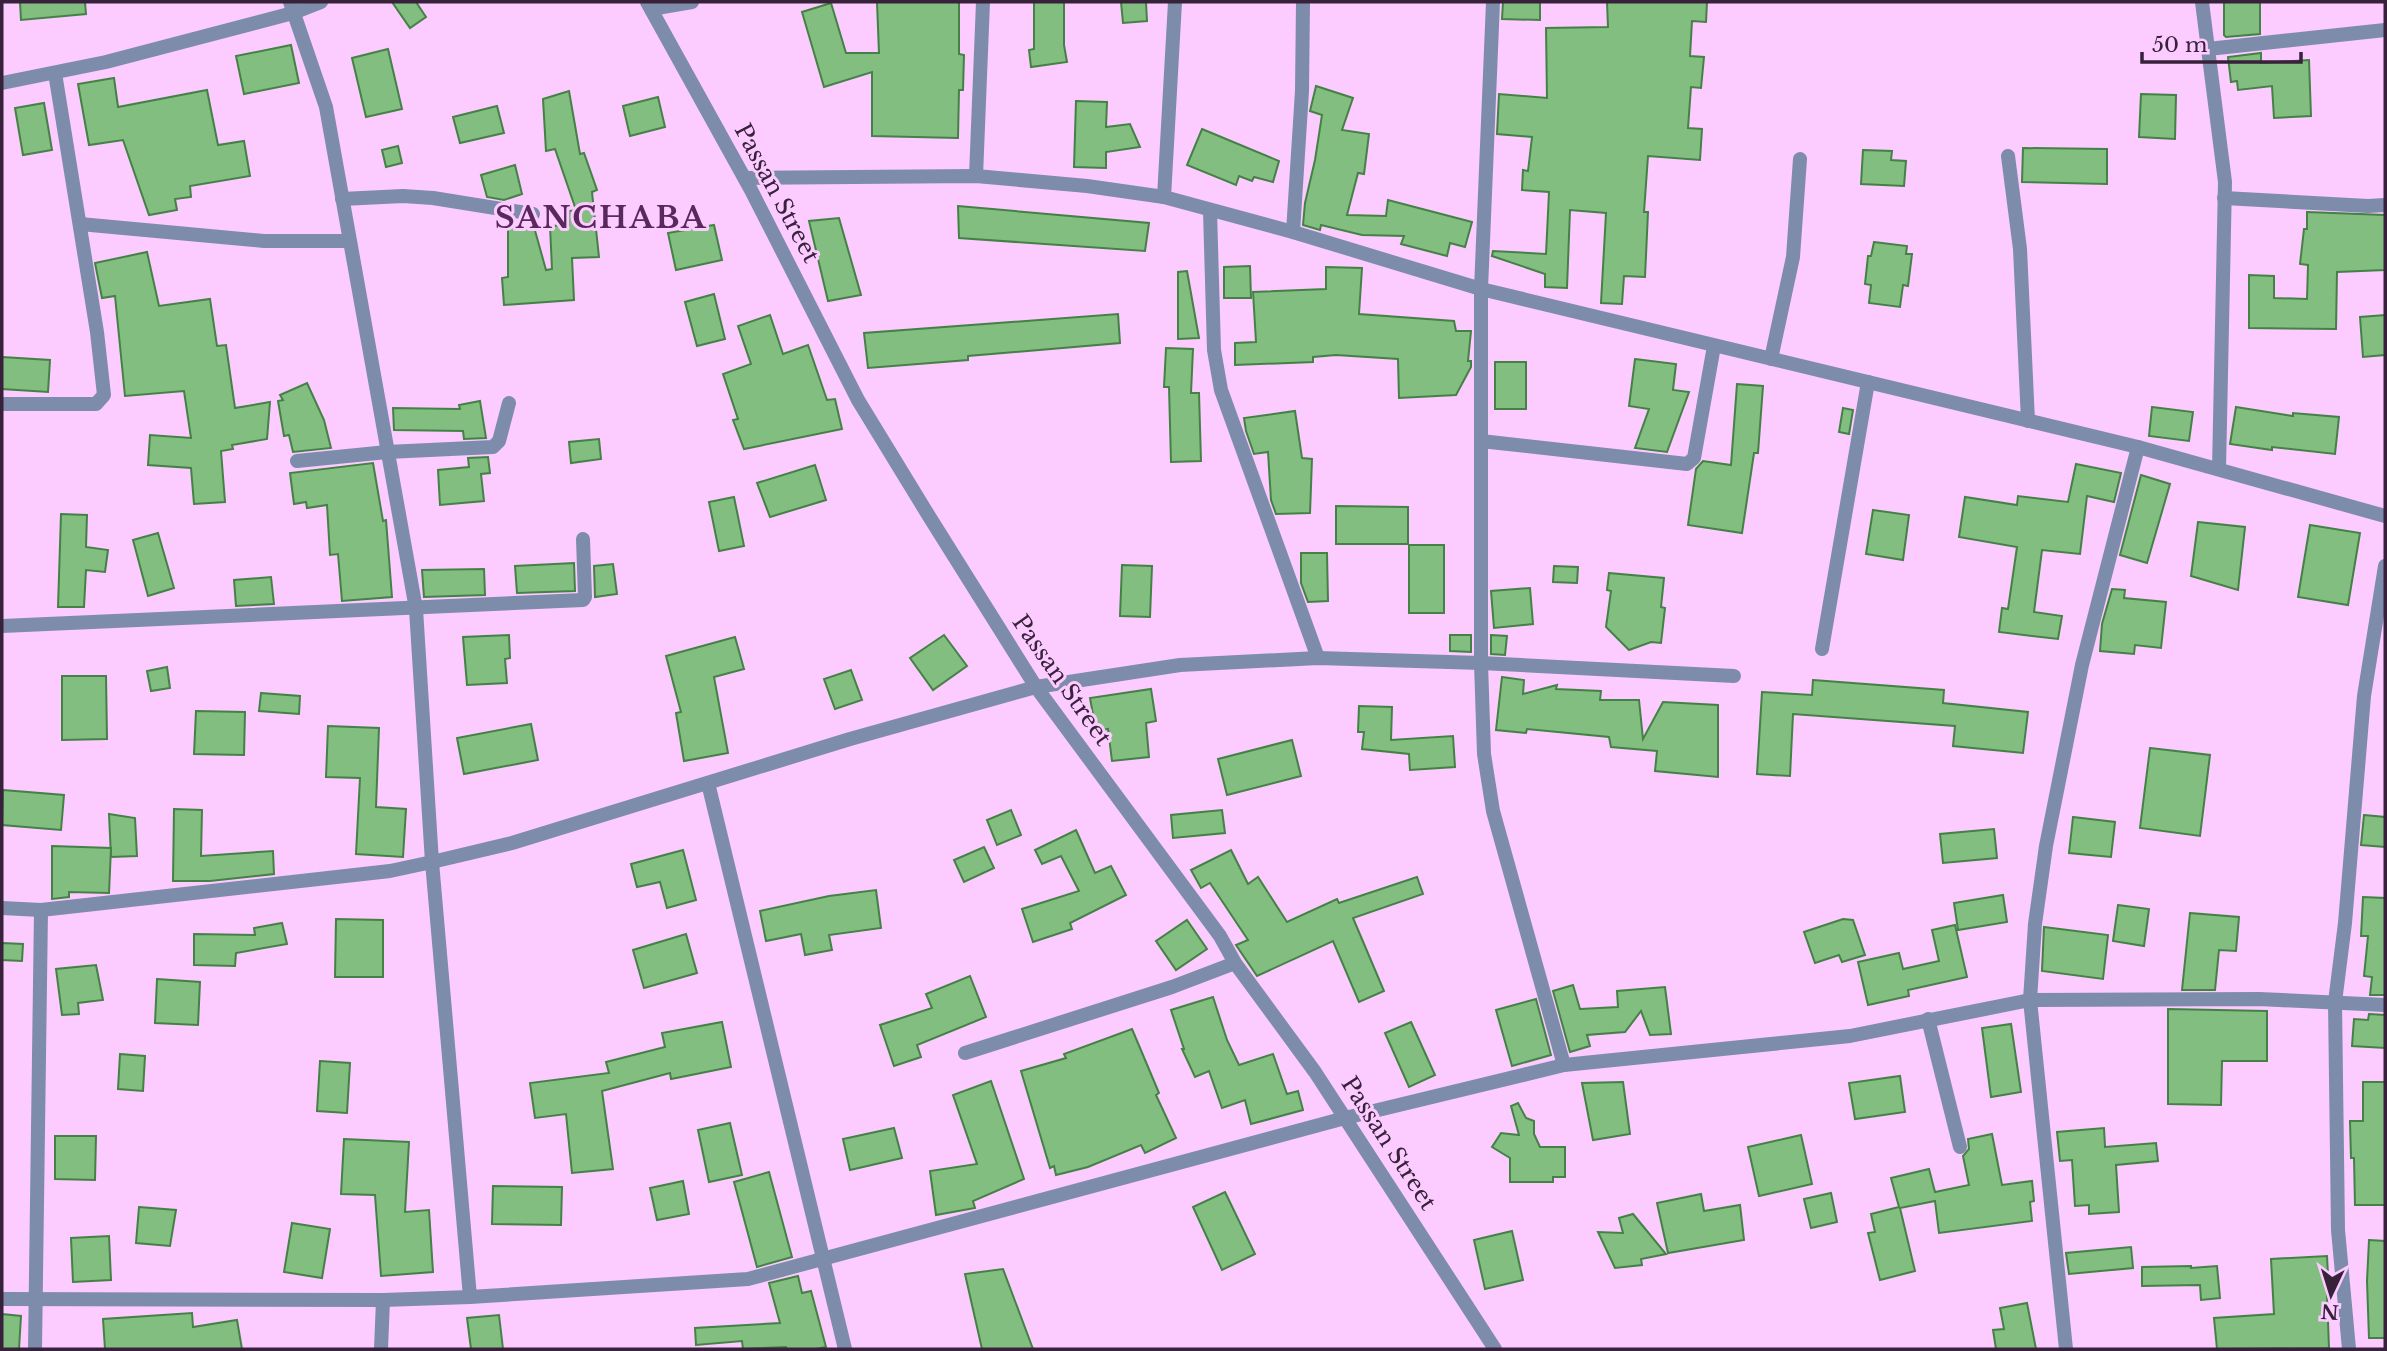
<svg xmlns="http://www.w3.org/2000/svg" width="2387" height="1351" font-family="'Libre Baskerville',serif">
  <rect width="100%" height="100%" fill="#fccbff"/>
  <g fill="#81be80" stroke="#458146" stroke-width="2">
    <path d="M20 2H85L86 14 21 20Z"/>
    <path d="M392 2H416L426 17 410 28Z"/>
    <path d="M877 2H959V54L964 55 963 90H959L958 138 872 136V72L824 87 802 12 831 3 846 53H879Z"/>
    <path d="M1034 2H1064V45L1067 62 1031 67 1029 50 1034 49Z"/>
    <path d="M1121 2H1146L1147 21 1123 23Z"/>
    <path d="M1503 2H1540V20L1502 19Z"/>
    <path d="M1607 2H1707L1706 22 1692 21 1690 56 1704 57 1701 88 1691 87 1688 128 1702 129 1700 160 1648 156 1644 212H1648L1645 277 1624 276 1622 304 1601 303 1606 213 1570 210 1567 288 1545 287V274L1492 256 1493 251 1546 254 1549 192 1522 190 1523 170 1528 171 1532 137 1497 134 1499 94 1547 98 1546 28 1608 27Z"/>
    <path d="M2224 2H2260V34L2226 37 2224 35Z"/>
    <path d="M291 45 299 83 244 94 236 56Z"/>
    <path d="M388 49 402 109 366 117 352 58Z"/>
    <path d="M2261 53V63L2309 60 2311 116 2274 118 2272 86 2238 90 2237 81 2231 82 2228 57Z"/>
    <path d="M114 78 118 107 207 90 218 145 244 141 250 176 190 186 191 197 175 199 177 210 149 215 123 140 89 145 78 84Z"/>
    <path d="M1316 86 1353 98 1342 130 1369 134 1364 174 1358 173 1347 215 1386 216 1388 200 1472 222 1465 247 1450 243 1447 256 1401 244 1404 236 1362 235 1321 225 1320 230 1303 225 1305 203 1315 160 1322 115 1310 111Z"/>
    <path d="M569 91 580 154 584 153 597 190 592 192 599 257 572 258 574 300 504 305 502 278 508 277V228L534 227 546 270 552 269 550 226 569 225V211L576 210 555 149 546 151 543 99Z"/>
    <path d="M2141 94 2176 95 2175 139 2139 137Z"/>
    <path d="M658 97 665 127 630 136 623 106Z"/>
    <path d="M1076 101 1107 102 1106 127 1130 124 1140 147 1106 152V168L1074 167Z"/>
    <path d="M44 103 52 150 23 155 15 108Z"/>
    <path d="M497 106 504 133 460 143 453 117Z"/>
    <path d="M1202 129 1279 161 1273 182 1254 177 1252 181 1239 176 1236 185 1187 165Z"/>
    <path d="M398 146 402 163 386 167 382 150Z"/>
    <path d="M2023 148 2107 149V184L2022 182Z"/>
    <path d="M1863 150 1892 151 1891 160 1906 161 1904 186 1861 184Z"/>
    <path d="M515 165 522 194 504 200 487 197 481 175Z"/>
    <path d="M958 206 1149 223 1145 251 959 238Z"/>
    <path d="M2307 212 2385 215V270L2337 272 2336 329 2249 328V275L2274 276V298L2307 299 2308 265 2300 264 2304 229H2307Z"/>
    <path d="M839 218 861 295 828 301 809 221Z"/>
    <path d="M714 225 722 260 676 270 668 233Z"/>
    <path d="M1874 242 1907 246 1906 254H1912L1908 286 1903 285 1900 307 1869 303 1871 285 1865 284 1868 256H1871Z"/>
    <path d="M147 252 159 306 210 299 217 346 226 345 235 408 270 402 267 439 232 445 233 449 221 451 225 502 194 504 191 468 148 465 150 435 191 438 184 391 125 396 115 296 102 298 95 263Z"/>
    <path d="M1250 266 1251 298H1224V267Z"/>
    <path d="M1326 267 1362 268 1359 314 1454 321 1456 331H1471L1468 361H1471V367L1456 395 1399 398 1398 359 1336 355 1313 357V362L1235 365V343L1256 342 1253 292 1326 289Z"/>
    <path d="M1187 271 1199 338 1178 339V272Z"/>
    <path d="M714 294 725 339 697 346 685 302Z"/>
    <path d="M1118 314 1120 343 968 356V360L868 368 864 333Z"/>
    <path d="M770 315 783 354 808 345 827 400 835 399 842 429 744 449 733 420 738 419 723 374 751 364 738 326Z"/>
    <path d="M2385 315V355L2363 357 2360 317Z"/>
    <path d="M1166 348 1193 349 1191 393H1199L1201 461 1171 462 1169 387H1164Z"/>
    <path d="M2 357 50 360 48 392 2 389Z"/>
    <path d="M1635 359 1676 364 1673 390 1689 392 1667 452 1635 448 1649 409 1629 406Z"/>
    <rect x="1495" y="362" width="31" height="47"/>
    <path d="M307 383 324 420 331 448 293 452 289 435 284 436 278 401 283 400 280 395Z"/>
    <path d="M1737 384 1763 386 1758 453H1754L1742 533 1688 525 1696 469 1703 461 1731 465Z"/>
    <path d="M480 401 486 438 464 439 463 431 394 430 393 408 460 409 459 405Z"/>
    <path d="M2152 407 2193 412 2189 441 2149 436Z"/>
    <path d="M2236 407 2293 416V413L2339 417 2335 454 2272 447V450L2230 444Z"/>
    <path d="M1843 408 1853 410 1849 434 1839 432Z"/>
    <path d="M1295 411 1302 458 1312 459 1310 513 1276 514 1271 500 1268 452 1254 454 1246 431 1244 418Z"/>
    <path d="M599 439 601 459 571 463 569 442Z"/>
    <path d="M488 457 490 473 481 474 484 501 440 505 438 470 469 467 468 458Z"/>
    <path d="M373 463 383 521 386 520 392 597 342 601 338 554 330 555 327 505 307 508 306 502 294 504 290 473Z"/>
    <path d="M2076 464 2121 473 2114 502 2087 496 2080 554 2042 550 2034 612 2062 616 2058 639 1999 632 2002 608 2008 609 2017 547 1959 537 1965 497 2017 505 2018 496 2068 502Z"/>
    <path d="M815 465 826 500 770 517 757 483Z"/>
    <path d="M2141 475 2170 484 2147 563 2120 555Z"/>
    <path d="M734 497 744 546 719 551 709 502Z"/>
    <path d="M1336 506 1408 507V544H1336Z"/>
    <path d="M1873 510 1909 515 1903 560 1866 554Z"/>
    <path d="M61 514 87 515 86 547 108 550 105 572 86 570 84 607H58Z"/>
    <path d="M2198 522 2245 527 2238 590 2191 576Z"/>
    <path d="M2310 525 2360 533 2348 605 2298 597Z"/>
    <path d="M158 533 174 588 148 596 133 540Z"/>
    <rect x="1409" y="545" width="35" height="68"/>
    <path d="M1301 553H1327L1328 601 1308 602 1301 583Z"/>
    <path d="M574 563 575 591 517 593 515 566Z"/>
    <path d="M613 564 617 594 595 597 594 566Z"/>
    <path d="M1122 565 1152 566 1150 617 1120 616Z"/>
    <path d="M1554 566 1578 567 1577 583 1553 582Z"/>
    <path d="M484 569 485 595 424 597 422 570Z"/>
    <path d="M1609 573 1664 578 1661 607 1665 608 1661 643 1651 642 1629 650 1606 627 1611 591 1607 590Z"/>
    <path d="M271 577 274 604 236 606 234 580Z"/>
    <path d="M1530 588 1533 624 1494 628 1491 591Z"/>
    <path d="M2112 589 2125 590 2124 598 2166 602 2161 648 2135 645 2134 654 2100 651 2102 624Z"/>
    <path d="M509 635 510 658 505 659 507 683 467 685 463 637Z"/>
    <path d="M944 635 967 666 933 690 910 658Z"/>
    <path d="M1450 635H1471V652L1450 651Z"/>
    <path d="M1491 635 1507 636 1505 655 1491 654Z"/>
    <path d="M735 637 744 669 714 677 728 753 684 761 676 713 681 712 666 656Z"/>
    <path d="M167 667 170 688 151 691 147 671Z"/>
    <path d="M851 670 862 700 835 709 824 679Z"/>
    <path d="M62 676H106L107 739 62 740Z"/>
    <path d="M1502 677 1524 680 1523 694 1557 685 1556 689 1601 691 1600 700H1639L1643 739 1663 702 1718 705V777L1655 771 1657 751 1611 747 1609 737 1527 729 1526 733 1496 730Z"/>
    <path d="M1813 680 1944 690 1943 703 2028 712 2023 753 1953 746 1955 726 1793 714 1790 776 1757 774 1762 692 1812 695Z"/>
    <path d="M1151 689 1156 721 1146 723 1149 757 1112 761 1108 729 1096 731 1090 698Z"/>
    <path d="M261 693 300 696 299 714 259 711Z"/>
    <path d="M1359 706 1392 707 1391 740 1453 736 1455 767 1410 770 1409 754 1362 749 1364 732H1358Z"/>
    <path d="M196 711 245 712 244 755 194 754Z"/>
    <path d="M531 724 538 760 464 774 457 738Z"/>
    <path d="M328 726 379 728 376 807 406 809 403 857 356 854 360 778 326 777Z"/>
    <path d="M1292 740 1301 776 1227 795 1218 759Z"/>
    <path d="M2150 748 2210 755 2200 836 2140 828Z"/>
    <path d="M3 790 64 795 61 830 2 825Z"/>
    <path d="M174 809 202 810 201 856 273 851 274 874 210 881H173Z"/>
    <path d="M1011 810 1021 835 997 845 987 820Z"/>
    <path d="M1222 810 1225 833 1173 838 1171 815Z"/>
    <path d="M109 814 135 818 137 856 111 857Z"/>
    <path d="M2364 815 2385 817V847L2361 845Z"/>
    <path d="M2073 817 2115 822 2111 857 2069 853Z"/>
    <path d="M1994 829 1997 858 1943 863 1940 834Z"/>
    <path d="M1076 830 1095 873 1111 866 1126 895 1070 923 1072 929 1033 942 1022 909 1079 891 1061 856 1042 864 1035 850Z"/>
    <path d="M52 846 111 848 109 893 69 892V897L52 899Z"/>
    <path d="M984 847 994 868 964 882 954 860Z"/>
    <path d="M683 850 696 900 667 908 660 882 637 887 631 864Z"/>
    <path d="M1231 850 1248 884 1258 877 1287 922 1337 899 1339 903 1417 877 1423 894 1353 918 1384 991 1359 1002 1333 941 1257 976 1236 945 1248 940 1210 883 1201 888 1191 870Z"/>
    <path d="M876 890 881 928 829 935 832 950 805 955 801 934 766 941 760 911 829 896Z"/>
    <path d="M2003 895 2007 922 1958 930 1954 903Z"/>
    <path d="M2363 897 2385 898V995H2370L2372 977 2364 976 2368 936H2361Z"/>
    <path d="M2118 905 2149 909 2144 946 2113 941Z"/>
    <path d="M2190 913 2239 917 2236 951 2219 950 2215 990H2182Z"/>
    <path d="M336 919 383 920V977H335Z"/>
    <path d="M1843 919 1853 920 1865 955 1842 962 1839 955 1815 963 1804 932Z"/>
    <path d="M1187 920 1207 949 1176 970 1156 941Z"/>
    <path d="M282 923 287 944 236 953 235 966 194 965V934L255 935 254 928Z"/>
    <path d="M1955 925 1967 977 1908 990 1909 996 1868 1005 1858 962 1899 953 1903 969 1939 961 1932 930Z"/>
    <path d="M2044 927 2108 935 2103 979 2042 971Z"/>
    <path d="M686 934 697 973 644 988 633 950Z"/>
    <path d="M2 943 23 944 22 961 2 960Z"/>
    <path d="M96 965 103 1000 78 1003 79 1014 62 1015 56 969Z"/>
    <path d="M970 976 986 1017 917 1045 921 1057 894 1066 880 1025 932 1008 926 994Z"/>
    <path d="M157 979 200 982 198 1025 155 1023Z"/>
    <path d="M1573 985 1580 1009 1618 1007 1617 991 1665 987 1671 1034 1650 1035 1641 1011 1625 1032 1587 1035 1590 1046 1570 1052 1553 991Z"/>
    <path d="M1213 997 1227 1040 1239 1065 1273 1054 1287 1094 1298 1091 1303 1110 1251 1124 1245 1100 1222 1108 1209 1071 1195 1077 1182 1049H1184L1171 1010Z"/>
    <path d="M1536 999 1551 1055 1512 1066 1496 1010Z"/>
    <path d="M2168 1009 2267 1011V1061H2222L2221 1105 2168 1104Z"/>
    <path d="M2369 1014 2385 1015V1048L2352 1046 2354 1019 2368 1020Z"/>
    <path d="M722 1022 731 1067 671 1079 670 1073 602 1091 613 1169 572 1173 566 1114 535 1118 530 1083 609 1073 606 1062 665 1047 662 1033Z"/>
    <path d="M1411 1022 1435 1075 1409 1087 1385 1033Z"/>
    <path d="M2011 1024 2021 1092 1991 1097 1982 1028Z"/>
    <path d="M1132 1029 1159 1093 1156 1095 1176 1138 1145 1153 1141 1145 1088 1167 1056 1175 1054 1166 1050 1168 1021 1071 1066 1058 1064 1054Z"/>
    <path d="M120 1054 145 1056 143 1091 118 1089Z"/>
    <path d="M320 1061 350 1063 347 1113 317 1111Z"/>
    <path d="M1900 1076 1905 1112 1855 1119 1849 1083Z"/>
    <path d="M991 1081 1024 1179 973 1201 975 1208 936 1215 930 1171 977 1164 953 1095Z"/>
    <path d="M1623 1082 1630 1134 1593 1140 1582 1083Z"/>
    <path d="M2363 1082H2385V1205H2355L2354 1158H2351L2350 1121H2363Z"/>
    <path d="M1518 1103 1526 1118 1534 1121V1134L1540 1147H1565V1177H1553V1182H1510V1158L1492 1147 1501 1133 1519 1135 1511 1106Z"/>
    <path d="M730 1123 742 1175 709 1182 698 1130Z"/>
    <path d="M894 1128 902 1158 850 1170 843 1139Z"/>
    <path d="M2104 1128 2105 1147 2156 1143 2158 1161 2116 1165 2119 1212 2089 1214V1205L2075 1206 2072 1160 2060 1161 2057 1132Z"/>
    <path d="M1992 1134 2002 1185 2032 1181 2034 1201 2030 1202 2032 1221 1939 1233 1935 1201 1900 1208 1915 1271 1880 1280 1868 1233 1875 1232 1871 1214 1899 1207 1891 1178 1929 1169 1935 1192 1969 1185 1963 1156 1969 1149 1968 1139Z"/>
    <path d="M1801 1135 1812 1184 1759 1196 1748 1147Z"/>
    <path d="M55 1136H96L95 1180 55 1179Z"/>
    <path d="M344 1139 409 1142 405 1212 429 1210 433 1272 381 1276 375 1195 341 1194Z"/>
    <path d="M769 1172 792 1257 757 1267 734 1182Z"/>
    <path d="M683 1181 689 1214 657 1220 650 1188Z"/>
    <path d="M493 1186 562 1187 561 1225 492 1224Z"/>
    <path d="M1225 1192 1255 1254 1222 1270 1193 1207Z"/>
    <path d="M1831 1193 1837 1222 1811 1228 1804 1199Z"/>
    <path d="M1701 1194 1704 1211 1740 1205 1744 1240 1668 1253 1657 1203Z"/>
    <path d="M139 1207 176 1210 170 1246 136 1243Z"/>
    <path d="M1633 1214 1666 1254 1641 1259 1642 1265 1615 1268 1598 1232 1623 1233 1619 1218Z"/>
    <path d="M292 1223 330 1229 322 1278 284 1272Z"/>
    <path d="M1512 1231 1523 1280 1485 1289 1474 1240Z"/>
    <path d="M109 1236 111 1280 73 1282 71 1238Z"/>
    <path d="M2369 1240 2385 1241V1338H2369L2367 1281Z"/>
    <path d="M2131 1247 2133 1268 2069 1274 2066 1253Z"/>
    <path d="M2327 1256 2329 1294H2327L2329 1348 2217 1349 2214 1318 2274 1314 2271 1259Z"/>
    <path d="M2191 1266V1268L2217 1266 2220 1298 2201 1300 2200 1285 2142 1286V1267Z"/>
    <path d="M1003 1269 1033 1349H982L965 1274Z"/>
    <path d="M798 1276 802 1293 811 1291 826 1347 816 1349H787L786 1347 743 1349 742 1341 696 1345 695 1328 780 1323 769 1283Z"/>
    <path d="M2027 1303 2036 1349H1996L1993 1330 2004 1329 2000 1308Z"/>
    <path d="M192 1313 193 1327 237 1320 242 1349H105L103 1319Z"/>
    <path d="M2 1314 21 1316 19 1349H2Z"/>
    <path d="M499 1315 503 1349H471L467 1318Z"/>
  </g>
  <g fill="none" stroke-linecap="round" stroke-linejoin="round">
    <g stroke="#7d8caa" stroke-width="14">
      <path d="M290 2 326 107 416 609 432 862 470 1297"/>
      <path d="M647 2 751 190 858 400 927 513 1036 687 1220 936 1235 963 1315 1072 1495 1349"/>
      <path d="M1493 2 1481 289V663L1484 754 1493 811 1564 1065"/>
      <path d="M2202 2 2225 182 2219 469"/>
      <path d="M651 9 692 2"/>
      <path d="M2208 49 2385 30"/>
      <path d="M2 83 106 62 293 13 321 2"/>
      <path d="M2008 156 2020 249 2028 421"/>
      <path d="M976 176 983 2"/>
      <path d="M745 178 976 176 1087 186 1164 197 1293 232 1481 289 2138 447 2385 516"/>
      <path d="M1164 197 1175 2"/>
      <path d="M2224 198 2368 206 2385 205"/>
      <path d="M342 199 403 196 433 198 533 214"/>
      <path d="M1210 211 1214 350 1221 390 1318 658"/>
      <path d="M80 224 264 241H349"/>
      <path d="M1293 232 1302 91 1303 2"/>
      <path d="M1771 359 1793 257 1800 159"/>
      <path d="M2 404H96L104 395 97 332 55 73"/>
      <path d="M1481 441 1687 464 1694 458 1714 346"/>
      <path d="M297 461 387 452 493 447 499 441 509 403"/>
      <path d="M2 626 583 600 585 597 583 539"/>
      <path d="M1822 649 1868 382"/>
      <path d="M708 783 845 1349"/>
      <path d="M2 908 41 910 390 871 432 862 512 843 850 739 1036 687 1180 665 1318 658 1481 663 1734 676"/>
      <path d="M1928 1019 1960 1147"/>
      <path d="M965 1053 1172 987 1235 963"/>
      <path d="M2 1299 383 1300 470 1297 748 1279 1345 1118 1564 1065 1850 1036 2030 1000 2259 999 2385 1005"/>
      <path d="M35 1349 41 910"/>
      <path d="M381 1349 383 1300"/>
      <path d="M2066 1349 2030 1000 2035 924 2046 846 2082 665 2138 447"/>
      <path d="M2349 1349 2338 1230 2335 1002 2345 923 2364 696 2385 566"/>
    </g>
  </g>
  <g text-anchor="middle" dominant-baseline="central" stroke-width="6" stroke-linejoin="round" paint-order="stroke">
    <g font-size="23" fill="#38213a" stroke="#fccbff">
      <text transform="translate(777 193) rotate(62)">Passan Street</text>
      <text transform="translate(1062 680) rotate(55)">Passan Street</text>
      <text transform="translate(1389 1143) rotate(57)">Passan Street</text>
    </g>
    <g font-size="30" font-weight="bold" letter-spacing="2" fill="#5a275e" stroke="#fccbff">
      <text x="601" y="217">SANCHABA</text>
    </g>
  </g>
  <rect width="2387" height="1351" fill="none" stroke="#38213a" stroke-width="7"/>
  <g transform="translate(2331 1295) rotate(184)" stroke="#fccbff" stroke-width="5" paint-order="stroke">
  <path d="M0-5L12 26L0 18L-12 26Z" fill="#38213a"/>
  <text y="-10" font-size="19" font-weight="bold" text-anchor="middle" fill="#38213a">N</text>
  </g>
  <path d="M2142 52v10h159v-10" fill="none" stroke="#38213a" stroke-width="3.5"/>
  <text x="2152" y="52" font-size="21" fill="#38213a" stroke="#fccbff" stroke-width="5" paint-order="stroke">50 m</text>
</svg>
